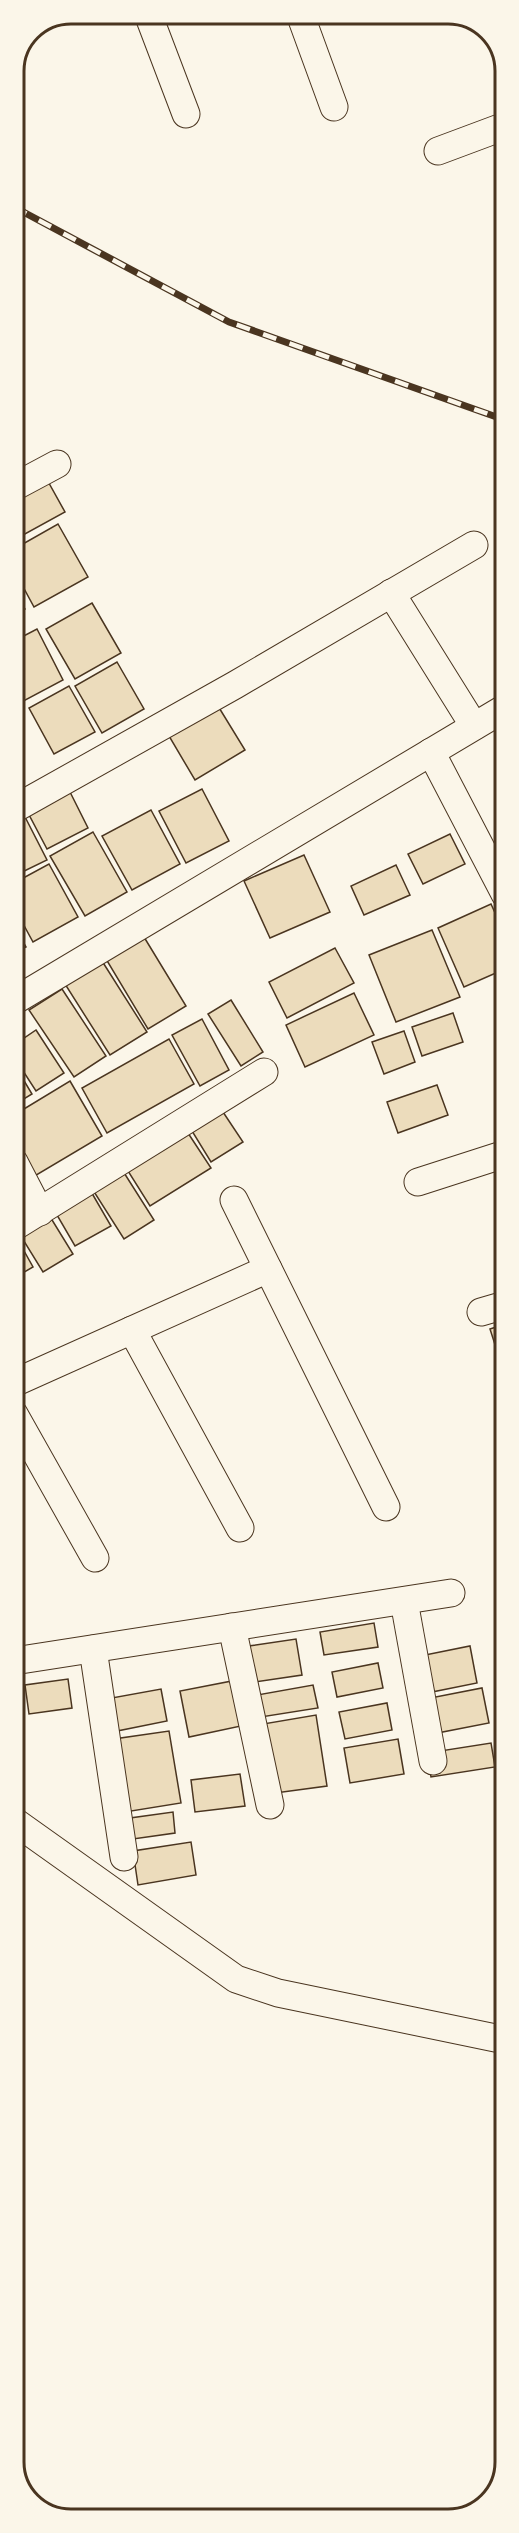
<svg xmlns="http://www.w3.org/2000/svg" width="519" height="2533" font-family="'Nunito Sans',sans-serif">
  <rect width="100%" height="100%" fill="#fbf6e9"/>
  <g fill="#ecdcbc" stroke="#4a3520" stroke-width="1.5">
    <path d="M40 467 65 512 14 540V482Z"/>
    <path d="M58 524 88 577 34 607 14 570V549Z"/>
    <path d="M14 591 25 609 14 616Z"/>
    <path d="M92 603 121 653 75 679 46 629Z"/>
    <path d="M37 629 63 680 16 705 14 699V641Z"/>
    <path d="M117 662 144 709 102 733 75 686Z"/>
    <path d="M69 686 95 732 54 754 29 708Z"/>
    <path d="M218 706 245 750 195 780 169 736Z"/>
    <path d="M68 788 88 828 47 849 26 809Z"/>
    <path d="M202 789 229 841 186 863 159 811Z"/>
    <path d="M151 810 180 864 132 890 102 836Z"/>
    <path d="M22 811 47 860 14 876V815Z"/>
    <path d="M93 832 127 892 85 916 50 856Z"/>
    <path d="M450 834 465 864 423 884 408 854Z"/>
    <path d="M304 855 330 912 270 938 244 881Z"/>
    <path d="M49 864 78 917 33 942 14 907V883Z"/>
    <path d="M396 865 410 895 364 915 351 886Z"/>
    <path d="M491 904 505 935V969L464 987 438 928Z"/>
    <path d="M14 925 26 947 14 953Z"/>
    <path d="M432 930 460 997 396 1022 369 955Z"/>
    <path d="M144 937 186 1006 148 1029 106 959Z"/>
    <path d="M335 948 354 983 287 1018 269 982Z"/>
    <path d="M102 961 147 1032 110 1055 65 984Z"/>
    <path d="M62 989 106 1056 74 1077 29 1010Z"/>
    <path d="M354 993 374 1035 305 1067 286 1025Z"/>
    <path d="M231 1000 263 1052 241 1066 208 1014Z"/>
    <path d="M453 1013 463 1042 422 1056 412 1027Z"/>
    <path d="M202 1019 229 1070 200 1086 172 1035Z"/>
    <path d="M36 1030 64 1073 36 1091 14 1057V1045Z"/>
    <path d="M404 1031 415 1062 384 1074 372 1042Z"/>
    <path d="M169 1039 194 1084 107 1133 82 1088Z"/>
    <path d="M14 1064 32 1094 14 1105Z"/>
    <path d="M70 1081 102 1136 33 1177 14 1144V1115Z"/>
    <path d="M437 1085 448 1115 398 1133 387 1102Z"/>
    <path d="M223 1112 243 1142 211 1162 192 1131Z"/>
    <path d="M188 1133 211 1168 150 1206 128 1171Z"/>
    <path d="M121 1168 154 1220 124 1239 91 1187Z"/>
    <path d="M86 1183 111 1226 75 1246 50 1203Z"/>
    <path d="M41 1202 73 1254 43 1272 14 1225Z"/>
    <path d="M14 1233 33 1267 14 1278Z"/>
    <path d="M505 1324V1376L490 1329Z"/>
    <path d="M374 1623 378 1647 324 1655 320 1632Z"/>
    <path d="M296 1639 302 1675 255 1682 249 1646Z"/>
    <path d="M470 1646 477 1683 417 1695 410 1658Z"/>
    <path d="M378 1663 383 1688 337 1697 332 1672Z"/>
    <path d="M68 1679 72 1708 29 1714 25 1685Z"/>
    <path d="M232 1681 241 1726 189 1737 180 1691Z"/>
    <path d="M313 1685 318 1708 261 1717 257 1695Z"/>
    <path d="M482 1688 489 1723 427 1735 420 1700Z"/>
    <path d="M161 1689 167 1721 112 1732 106 1699Z"/>
    <path d="M387 1703 392 1730 345 1739 339 1712Z"/>
    <path d="M316 1715 327 1786 268 1794 257 1725Z"/>
    <path d="M169 1731 181 1803 119 1813 107 1740Z"/>
    <path d="M398 1739 404 1774 350 1783 344 1748Z"/>
    <path d="M491 1743 495 1767 431 1777 427 1753Z"/>
    <path d="M240 1774 245 1806 195 1812 191 1780Z"/>
    <path d="M173 1812 175 1833 126 1840 123 1819Z"/>
    <path d="M191 1842 196 1875 138 1885 133 1851Z"/>
  </g>
  <g fill="none" stroke-linecap="round" stroke-linejoin="round">
    <defs>
      <g id="minor">
        <path d="M148 14 186 114"/>
        <path d="M300 14 334 107"/>
        <path d="M438 151 505 126"/>
        <path d="M14 487 57 464"/>
        <path d="M391 593 474 726"/>
        <path d="M431 752 505 894"/>
        <path d="M14 809 235 685 474 545"/>
        <path d="M14 1001 505 708"/>
        <path d="M14 1162 40 1212"/>
        <path d="M418 1182 505 1154"/>
        <path d="M234 1200 386 1507"/>
        <path d="M14 1227 264 1072"/>
        <path d="M481 1312 505 1305"/>
        <path d="M132 1330 240 1528"/>
        <path d="M14 1383 268 1269"/>
        <path d="M14 1414 95 1558"/>
        <path d="M404 1601 433 1761"/>
        <path d="M232 1627 270 1805"/>
        <path d="M93 1649 124 1857"/>
        <path d="M14 1661 451 1593"/>
        <path d="M14 1821 236 1979 278 1993 505 2040"/>
      </g>
    </defs>
    <use href="#minor" stroke="#4a3520" stroke-width="29"/>
    <use href="#minor" stroke="#fbf6e9" stroke-width="27"/>
    <defs>
      <path id="rail" d="M14 207 229 322 505 420"/>
    </defs>
    <use href="#rail" stroke="#4a3520" stroke-width="7"/>
    <use href="#rail" stroke="#fbf6e9" stroke-width="4.5" stroke-dasharray="14" stroke-linecap="butt"/>
  </g>
  <path d="M0 0H519V2533H0ZM71 24H448A47 47 0 0 1 495 71V2462A47 47 0 0 1 448 2509H71A47 47 0 0 1 24 2462V71A47 47 0 0 1 71 24Z" fill="#fbf6e9" fill-rule="evenodd"/>
  <path fill="none" stroke="#4a3520" stroke-width="3" d="M71 24H448A47 47 0 0 1 495 71V2462A47 47 0 0 1 448 2509H71A47 47 0 0 1 24 2462V71A47 47 0 0 1 71 24Z"/>
</svg>
